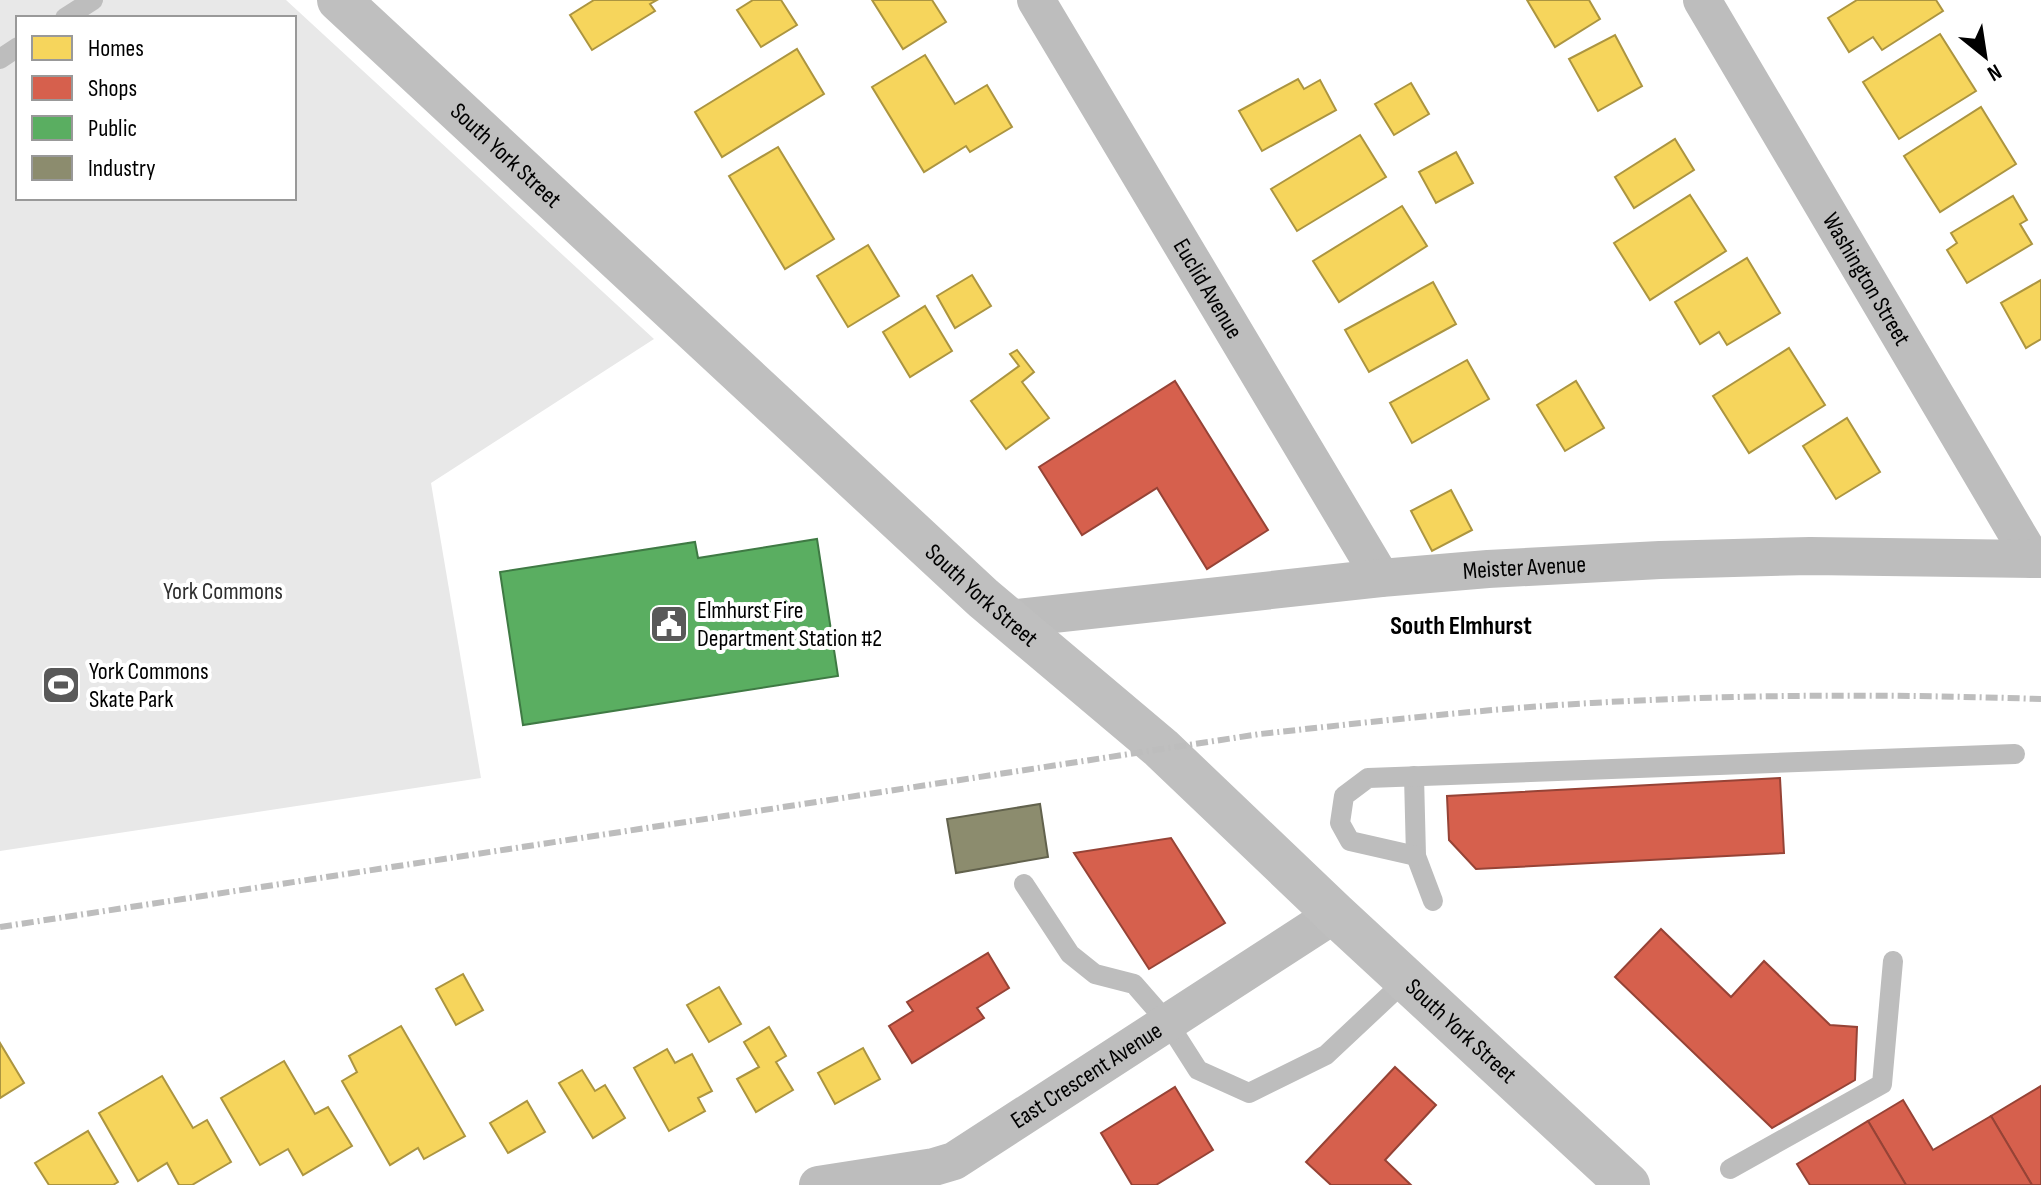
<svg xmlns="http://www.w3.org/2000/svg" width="2041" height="1185" font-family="'Sofia Sans Condensed',sans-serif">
  <rect width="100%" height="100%" fill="#fff"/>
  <path fill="#e8e8e8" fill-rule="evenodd" d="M0 0H286L654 339 431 483 481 778 0 851ZM18 18H294V198H18Z"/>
  <g fill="#f6d55c" stroke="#ac9540" stroke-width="2">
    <path d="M594 0H657L650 4 655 11 592 50 570 15Z"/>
    <path d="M753 0H781L797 25 761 47 737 10Z"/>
    <path d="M872 0H932L946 22 903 49Z"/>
    <path d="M1527 0H1589L1600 19 1555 47Z"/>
    <path d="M1857 0H1936L1943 11 1882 50 1873 37 1849 52 1828 18Z"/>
    <path d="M1940 34 1976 91 1899 139 1863 82Z"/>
    <path d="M1615 35 1642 86 1598 111 1569 59Z"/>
    <path d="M797 49 824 94 722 157 695 112Z"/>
    <path d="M925 55 955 104 987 85 1012 127 970 152 966 146 924 172 872 87Z"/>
    <path d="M1298 79 1304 89 1320 80 1336 110 1262 151 1239 111Z"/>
    <path d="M1411 83 1429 114 1394 135 1375 104Z"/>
    <path d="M1981 107 2016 164 1940 212 1904 156Z"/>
    <path d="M1360 135 1386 177 1297 231 1271 189Z"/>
    <path d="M1675 139 1694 170 1634 208 1615 177Z"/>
    <path d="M778 147 834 239 785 269 729 176Z"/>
    <path d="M1456 152 1473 183 1436 203 1419 172Z"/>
    <path d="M1690 195 1726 251 1650 300 1614 243Z"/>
    <path d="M2013 196 2027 220 2020 224 2032 244 1967 283 1947 250 1957 243 1951 233Z"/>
    <path d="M1402 206 1427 246 1339 302 1313 261Z"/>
    <path d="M868 245 899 296 848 327 817 276Z"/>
    <path d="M1747 258 1780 313 1727 345 1719 332 1700 344 1675 302Z"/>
    <path d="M972 275 991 306 955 328 937 296Z"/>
    <path d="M2041 280V339L2026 348 2001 303Z"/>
    <path d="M1433 282 1456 324 1369 372 1345 330Z"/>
    <path d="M925 306 952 351 910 377 883 332Z"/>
    <path d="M1789 348 1825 405 1749 453 1713 396Z"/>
    <path d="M1017 350 1034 372 1022 382 1049 418 1006 449 971 401 1019 366 1010 354Z"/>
    <path d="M1467 360 1489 399 1412 443 1390 403Z"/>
    <path d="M1576 381 1604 428 1565 451 1537 405Z"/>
    <path d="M1847 418 1880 472 1836 499 1803 446Z"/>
    <path d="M1451 490 1472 530 1432 551 1411 511Z"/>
    <path d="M463 974 483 1010 456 1025 436 989Z"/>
    <path d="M719 987 741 1024 709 1042 687 1005Z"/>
    <path d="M401 1026 465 1136 424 1159 418 1148 390 1165 342 1081 357 1072 349 1056Z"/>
    <path d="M769 1027 786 1056 776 1062 793 1090 756 1112 737 1079 759 1067 744 1042Z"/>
    <path d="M0 1043 24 1083 0 1098Z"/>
    <path d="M863 1048 880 1079 835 1104 818 1073Z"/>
    <path d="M667 1049 675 1063 692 1054 712 1091 698 1098 705 1111 669 1131 634 1068Z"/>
    <path d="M284 1061 315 1114 328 1107 352 1146 303 1175 288 1149 260 1165 221 1098Z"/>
    <path d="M582 1070 595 1091 605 1085 625 1118 593 1138 559 1083Z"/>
    <path d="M162 1076 193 1128 207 1120 231 1162 192 1185H179L167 1163 138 1181 99 1113Z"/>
    <path d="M527 1101 545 1132 508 1153 490 1123Z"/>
    <path d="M88 1131 118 1182 113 1185H49L35 1163Z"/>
  </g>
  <g fill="#d6604d" stroke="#964336" stroke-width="2">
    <path d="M1175 381 1268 530 1207 569 1157 488 1082 535 1039 467Z"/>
    <path d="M1780 778 1784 853 1476 869 1449 840 1447 796Z"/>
    <path d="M1171 838 1225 923 1149 969 1074 853Z"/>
    <path d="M1661 929 1731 997 1764 961 1830 1025 1857 1027 1855 1080 1772 1128 1615 977Z"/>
    <path d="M988 953 1009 988 977 1008 984 1018 912 1063 889 1026 913 1011 907 1002Z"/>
    <path d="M1395 1067 1436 1105 1385 1160 1411 1185H1331L1306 1162Z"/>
    <path d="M2041 1086V1185H2032L1991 1116Z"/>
    <path d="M1175 1087 1213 1150 1156 1185H1132L1101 1133Z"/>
    <path d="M1903 1100 1933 1150 1991 1116 2032 1185H1906L1868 1121Z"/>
    <path d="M1868 1121 1906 1185H1810L1797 1164Z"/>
  </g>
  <path fill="#5aae61" stroke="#3f7a44" stroke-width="2" d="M817 539 838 676 523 725 500 572 695 542 698 558Z"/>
  <path fill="#8c8c6e" stroke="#62624d" stroke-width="2" d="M1040 804 1048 857 956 873 947 819Z"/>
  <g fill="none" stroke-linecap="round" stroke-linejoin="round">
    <g stroke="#bdbdbd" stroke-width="20">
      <path d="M65 18 93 0"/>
      <path d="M0 59 18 47"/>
      <path d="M1414 776 1416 856 1433 901"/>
      <path d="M1416 856 1350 841 1340 823 1344 796 1368 778 2015 754"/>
      <path d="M1024 884 1070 954 1095 974 1134 984 1168 1023 1198 1070 1249 1093 1326 1055 1406 980"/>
      <path d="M1730 1169 1882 1084 1893 961"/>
    </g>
    <g stroke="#bdbdbd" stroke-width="38">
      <path id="s1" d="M1036 0 1381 578"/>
      <path id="s2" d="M1702 0 2032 559"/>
      <path id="s3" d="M1009 619 1381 578 1488 569 1660 560 1810 556 2041 559"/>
      <path id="s4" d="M818 1185 934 1167 954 1161 1335 914"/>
    </g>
    <path stroke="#bfbfbf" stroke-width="44" id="s5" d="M339 0 983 598 1161 748 1335 914 1628 1185"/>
    <path stroke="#bdbdbd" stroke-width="6" stroke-dasharray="12 4 2 4" stroke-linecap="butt" d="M0 927 1260 734C1371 722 1481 709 1592 703 1742 694 1891 694 2041 699"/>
  </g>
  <defs>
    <symbol id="civic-square" viewBox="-11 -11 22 22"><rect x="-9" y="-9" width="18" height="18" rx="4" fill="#595959" stroke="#fff"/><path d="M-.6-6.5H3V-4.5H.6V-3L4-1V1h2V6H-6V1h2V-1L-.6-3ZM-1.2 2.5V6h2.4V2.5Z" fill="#fff"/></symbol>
    <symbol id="stadium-square" viewBox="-11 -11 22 22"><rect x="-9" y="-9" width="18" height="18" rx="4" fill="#595959" stroke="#fff"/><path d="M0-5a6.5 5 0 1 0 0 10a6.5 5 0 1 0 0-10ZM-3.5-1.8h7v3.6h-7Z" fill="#fff"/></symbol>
  </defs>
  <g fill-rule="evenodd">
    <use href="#civic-square" x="647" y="602" width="44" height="44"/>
    <use href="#stadium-square" x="39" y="663" width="44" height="44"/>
  </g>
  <g text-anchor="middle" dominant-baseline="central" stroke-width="8" stroke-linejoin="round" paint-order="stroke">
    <g font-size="24" fill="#000" stroke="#fff">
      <text stroke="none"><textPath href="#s5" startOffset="228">South York Street</textPath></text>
      <text stroke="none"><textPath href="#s2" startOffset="324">Washington Street</textPath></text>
      <text stroke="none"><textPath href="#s1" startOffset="336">Euclid Avenue</textPath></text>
      <text stroke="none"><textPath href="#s3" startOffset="518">Meister Avenue</textPath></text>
      <text stroke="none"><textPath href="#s5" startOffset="876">South York Street</textPath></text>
      <text stroke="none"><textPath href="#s5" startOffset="1524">South York Street</textPath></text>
      <text stroke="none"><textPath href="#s4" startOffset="296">East Crescent Avenue</textPath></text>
    </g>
    <g font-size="24" fill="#2d2d2d" stroke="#fff">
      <text x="223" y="591">York Commons</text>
    </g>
    <g font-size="24" fill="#000" stroke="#fff" text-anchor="start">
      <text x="697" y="610">Elmhurst Fire<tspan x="697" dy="28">Department Station #2</tspan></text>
      <text x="89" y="671">York Commons<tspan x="89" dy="28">Skate Park</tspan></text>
    </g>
    <g font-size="26" font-weight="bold" fill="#000" stroke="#fff">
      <text x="1461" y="626">South Elmhurst</text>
    </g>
  </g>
  <rect x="16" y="16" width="280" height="184" fill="#ffffff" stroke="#999999" stroke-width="2"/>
  <rect x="32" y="36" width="40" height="24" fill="#f6d55c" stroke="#999999" stroke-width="2"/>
  <text x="88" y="56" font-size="24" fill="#000000">Homes</text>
  <rect x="32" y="76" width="40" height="24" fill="#d6604d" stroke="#999999" stroke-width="2"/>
  <text x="88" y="96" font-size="24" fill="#000000">Shops</text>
  <rect x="32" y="116" width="40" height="24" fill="#5aae61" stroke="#999999" stroke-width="2"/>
  <text x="88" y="136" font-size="24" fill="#000000">Public</text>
  <rect x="32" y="156" width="40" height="24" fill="#8c8c6e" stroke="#999999" stroke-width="2"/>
  <text x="88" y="176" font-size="24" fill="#000000">Industry</text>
  <g transform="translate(1985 56) rotate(150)" stroke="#ffffff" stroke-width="6" paint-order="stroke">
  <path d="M0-6L14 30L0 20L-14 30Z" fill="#000000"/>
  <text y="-12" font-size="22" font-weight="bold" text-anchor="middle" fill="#000000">N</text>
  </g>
</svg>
